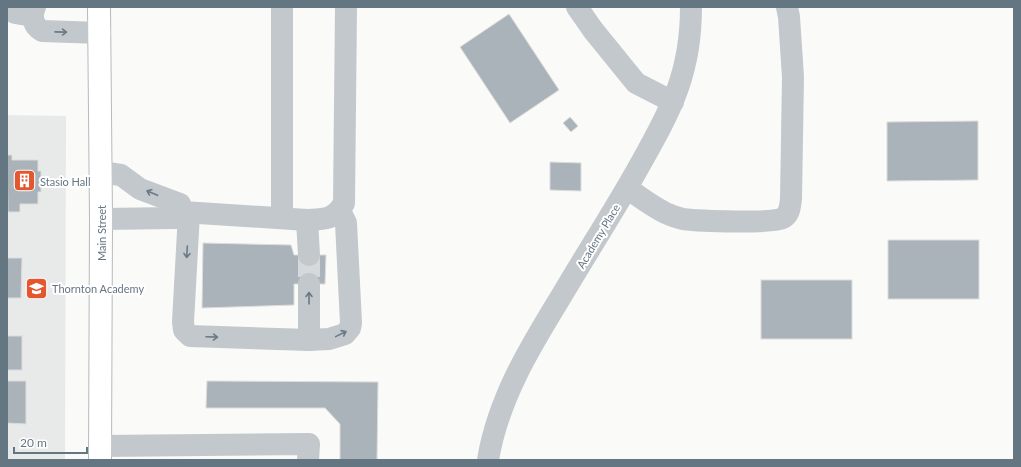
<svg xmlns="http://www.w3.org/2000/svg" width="1021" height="467" font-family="Lato,sans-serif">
  <rect width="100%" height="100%" fill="#fafaf8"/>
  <path fill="#e8e9e9" d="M7 115 66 116 65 460H7Z"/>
  <g fill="#aab3b9" stroke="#dcdcda">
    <path d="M509 14 559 90 510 123 460 47Z"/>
    <path d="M570 117 578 126 571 132 563 123Z"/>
    <path d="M978 121V180L887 181V122Z"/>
    <path d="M7 155H12V160H38V171H41V192H38V204H20V212H8Z"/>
    <path d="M550 162 581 163V191L550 190Z"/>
    <rect x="888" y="240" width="91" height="59"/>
    <path d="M203 243 291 245 294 255H326L325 284H294V305L202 308Z"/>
    <path d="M7 258H22L21 298H7Z"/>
    <rect x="761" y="280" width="91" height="59"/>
    <rect x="7" y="336" width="15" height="34"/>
    <path d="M7 381H26V424L7 423Z"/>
    <path d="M207 381 378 382 377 460H340V424L325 408H206Z"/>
  </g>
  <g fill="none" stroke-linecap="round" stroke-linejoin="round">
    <path stroke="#d5d9db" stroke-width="22" stroke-dasharray="22 11" stroke-linecap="butt" d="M309 255V284"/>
    <defs>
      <path id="major" d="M99 7 101 219 100 460"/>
    </defs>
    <use href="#major" stroke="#b5babe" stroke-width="24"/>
    <g stroke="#c3c8cc" stroke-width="22">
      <path d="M7 7 15 13 33 16"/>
      <path d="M35 7C31 16 33 26 42 31L100 33"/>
      <path d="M577 7 593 30 636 83 673 102"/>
      <path d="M101 172 121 175 140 189 180 204 183 212"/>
      <path d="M627 188C640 197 654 208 668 214 673 216 678 218 683 219 699 221 771 224 783 218 790 214 790 206 791 199L793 77 789 17 787 7"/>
      <path d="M189 213 183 322 184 330 190 336 309 340 329 339 345 334 350 328 351 323 346 223 340 211"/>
      <path d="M282 218V7"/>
      <path d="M101 219 176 218 183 212 307 220C324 219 335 220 344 203L346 7"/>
      <path d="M307 220 309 255"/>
      <path d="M309 340V284"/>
      <path d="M100 446 309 444 308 460"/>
      <path d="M488 460C498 399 530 347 562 295 588 251 616 208 641 163 672 108 691 72 691 7"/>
    </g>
    <use href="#major" stroke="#fff" stroke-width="22"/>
  </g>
  <defs><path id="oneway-shaft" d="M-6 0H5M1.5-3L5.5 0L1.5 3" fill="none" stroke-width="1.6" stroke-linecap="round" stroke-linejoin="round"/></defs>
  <g stroke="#6a7a87">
    <use href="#oneway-shaft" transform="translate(61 32) rotate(1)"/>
    <use href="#oneway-shaft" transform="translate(152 193) rotate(-157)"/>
    <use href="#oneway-shaft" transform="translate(187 252) rotate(93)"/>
    <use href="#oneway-shaft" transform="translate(309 298) rotate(-90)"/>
    <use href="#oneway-shaft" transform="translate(341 334) rotate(-26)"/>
    <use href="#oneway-shaft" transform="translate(212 337) rotate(2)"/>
  </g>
  <defs>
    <symbol id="building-square" viewBox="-11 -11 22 22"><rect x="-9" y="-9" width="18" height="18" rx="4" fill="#e4572e" stroke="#fff"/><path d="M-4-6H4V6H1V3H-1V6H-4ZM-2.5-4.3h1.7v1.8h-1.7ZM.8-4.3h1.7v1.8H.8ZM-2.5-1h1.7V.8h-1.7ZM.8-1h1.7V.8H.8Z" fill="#fff"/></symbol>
    <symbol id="school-square" viewBox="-11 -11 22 22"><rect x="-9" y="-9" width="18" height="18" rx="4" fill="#e4572e" stroke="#fff"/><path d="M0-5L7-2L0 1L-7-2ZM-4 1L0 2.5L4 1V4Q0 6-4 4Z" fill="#fff"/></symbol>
  </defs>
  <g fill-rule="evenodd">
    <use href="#building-square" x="12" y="168" width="25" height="25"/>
    <use href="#school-square" x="24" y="276" width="25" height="25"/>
  </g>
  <g text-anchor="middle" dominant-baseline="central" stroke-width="4" stroke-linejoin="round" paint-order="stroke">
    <g font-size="11" fill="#657683" stroke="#fff" text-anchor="start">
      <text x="40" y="181">Stasio Hall</text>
      <text x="52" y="288">Thornton Academy</text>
    </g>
    <g font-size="11" fill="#657683" stroke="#fff">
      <text transform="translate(101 233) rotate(-90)">Main Street</text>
      <text transform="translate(598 236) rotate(-59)">Academy Place</text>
    </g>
  </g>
  <rect width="1021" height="467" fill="none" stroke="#657683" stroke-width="16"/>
  <path d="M14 447v6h73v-6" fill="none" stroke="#657683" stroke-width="2"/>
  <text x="20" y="447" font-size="12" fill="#657683" stroke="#ffffff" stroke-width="3" paint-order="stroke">20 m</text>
</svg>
